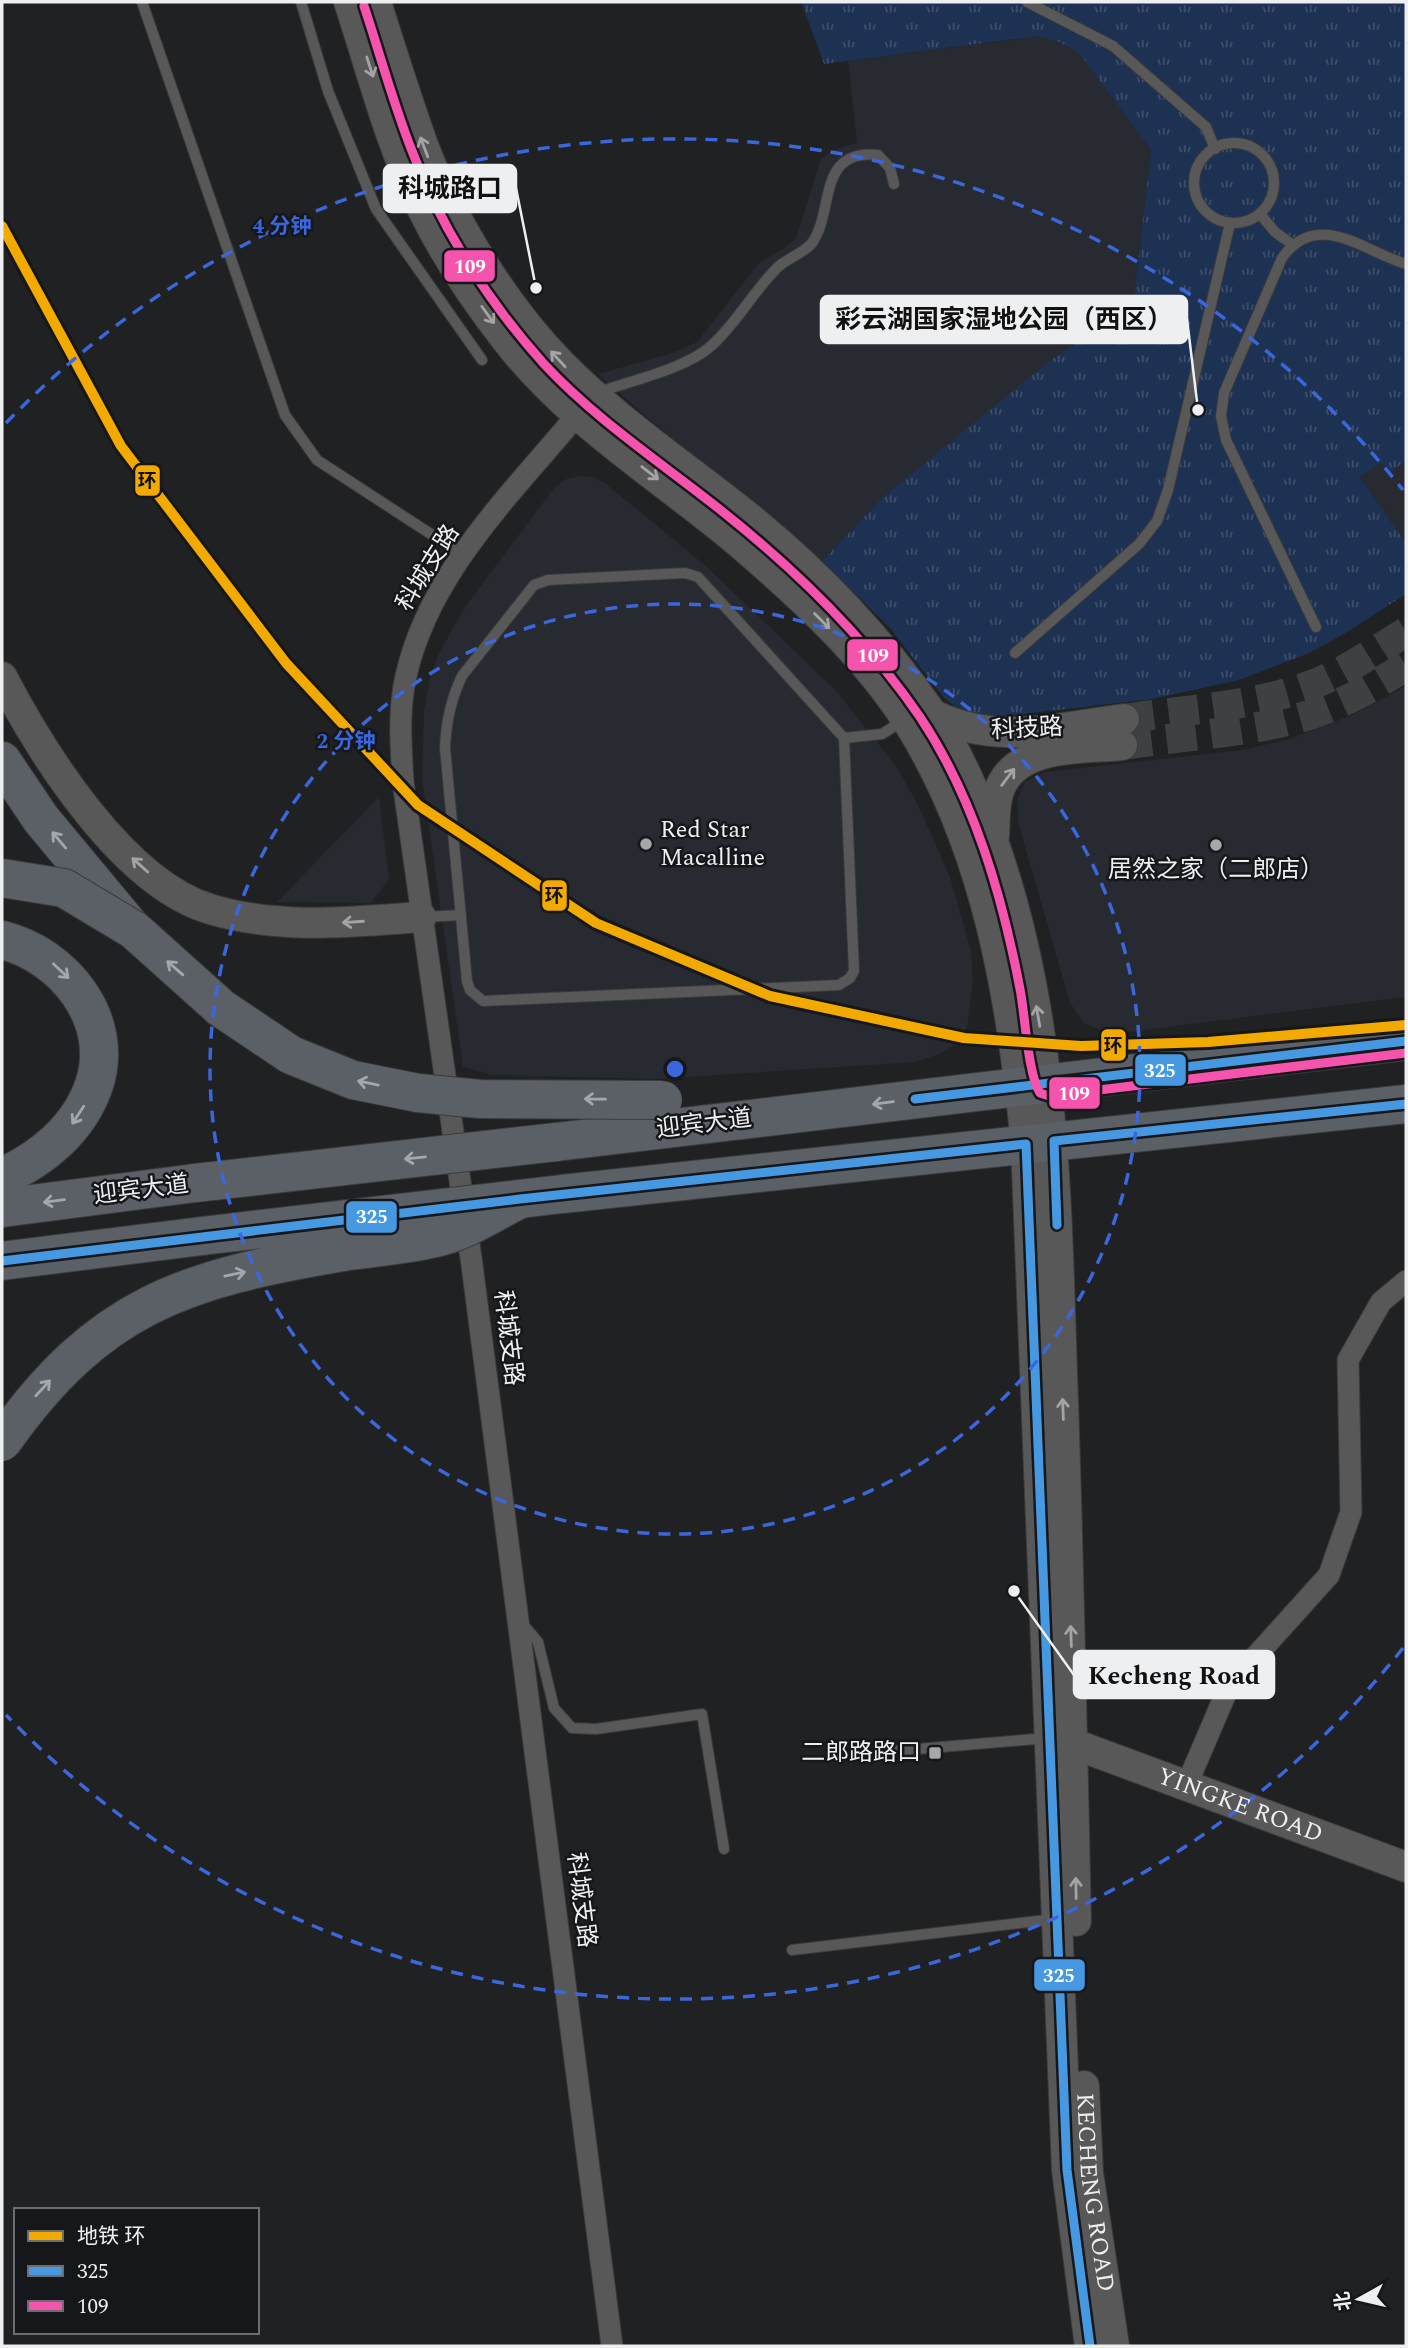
<svg xmlns="http://www.w3.org/2000/svg" width="1408" height="2348" font-family="Spectral,'Noto Sans SC',serif">
  <defs>
    <pattern id="park-tufts" width="24" height="20" patternUnits="userSpaceOnUse" patternTransform="scale(1.75)"><rect width="24" height="20" fill="#1d3152"/><path d="M3 7l-1-3M5 7V3M7 7l1-3M15 17l-1-3M17 17v-4M19 17l1-3" fill="none" stroke="#3e4f6b"/></pattern>
  </defs>
  <rect width="100%" height="100%" fill="#202122"/>
  <g fill="#272a30">
    <path d="M1038 36 1059 42 1079 53 1151 150 1133 304 1101 338 1081 340 883 497 822 561 649 419 598 374 673 353 697 342 759 263 786 247 796 238 821 159 832 151 857 143 848 61Z"/>
    <path d="M1406 461V543L1360 477 1381 463 1389 473Z"/>
    <path d="M580 476 594 477 605 483 706 566 837 692 896 766 918 805 950 877 971 951 973 982 967 1027 953 1045 942 1053 915 1062 656 1079 492 1075 463 1067 422 778 424 711 429 682 438 655 465 607 554 488 566 479Z"/>
    <path d="M1406 686V997L1112 1034 1085 1024 1070 1003 1018 822 1017 799 1025 782 1045 772 1242 750 1286 740 1350 716Z"/>
    <path d="M379 797 389 879 371 903 277 902Z"/>
  </g>
  <path fill="url(#park-tufts)" d="M801 2H1406V461L1389 473 1381 463 1360 477 1406 543V594L1344 634 1309 653 1239 680 1152 699 988 718 959 709 944 698 890 628 822 561 883 497 1051 360 1081 340 1101 338 1133 305 1151 150 1079 53 1059 42 1038 36 824 64Z"/>
  <g fill="none" stroke-linecap="round" stroke-linejoin="round">
    <g stroke="#3f4041" stroke-width="30" stroke-dasharray="30 15" stroke-linecap="butt">
      <path d="M1124 719C1183 710 1247 707 1303 688 1340 676 1373 652 1406 632"/>
      <path d="M1122 745C1181 736 1260 732 1315 713 1348 702 1377 684 1406 666"/>
    </g>
    <defs>
      <g id="lane">
        <path d="M142 2 285 415 317 460 463 555"/>
        <path d="M301 2 328 91 376 209 482 360"/>
        <path d="M1027 2 1113 46 1206 127 1215 149"/>
        <circle cx="1234" cy="183" r="40"/>
        <path d="M1260 214 1275 232 1293 245"/>
        <path d="M596 393C629 381 686 369 711 346 736 324 753 292 777 268 787 258 803 254 812 243 835 211 816 149 878 155L890 168 894 184"/>
        <path d="M685 573 698 577 844 738 854 971 850 978 839 985 483 1001 470 990 467 981 445 748C446 721 451 699 462 676L534 585 548 580Z"/>
        <path d="M1316 627 1226 440 1221 416 1224 393 1282 258C1317 208 1365 252 1406 264"/>
        <path d="M1015 653 1139 544 1157 521 1168 490 1230 223"/>
        <path d="M844 738 882 734 904 720"/>
        <path d="M424 917 461 915"/>
        <path d="M522 1623 538 1642 554 1708 572 1728 596 1729 702 1714 724 1849"/>
        <path d="M882 1752 1047 1738"/>
        <path d="M792 1950 1054 1919"/>
      </g>
      <g id="street">
        <path d="M586 404C519 487 430 568 406 676 398 711 401 746 403 782L472 1265 612 2346"/>
        <path d="M1187 1784 1229 1686 1329 1575 1351 1512 1348 1360 1381 1302 1406 1281"/>
      </g>
      <g id="secondary">
        <path d="M349 2C372 71 390 145 423 210 445 255 474 298 505 338 570 423 663 478 743 546 802 597 866 656 908 722 987 848 1012 998 1026 1144L1067 2170 1090 2346"/>
        <path d="M376 2C391 50 406 98 423 145 451 220 505 307 561 364 618 422 690 470 753 521 819 575 881 641 930 711 959 752 978 800 995 847 1058 1029 1056 1212 1063 1402 1069 1575 1072 1748 1076 1921"/>
        <path d="M2 677C42 754 123 883 210 909 279 930 350 922 421 917"/>
        <path d="M932 714C995 746 1057 728 1124 719"/>
        <path d="M994 835C995 818 994 797 1003 782 1024 744 1085 749 1122 745"/>
        <path id="s1" d="M1074 1744 1406 1867"/>
        <path id="s2" d="M1084 2086 1088 2173 1114 2346"/>
      </g>
      <g id="highway">
        <path d="M2 761 41 819 130 926"/>
        <path d="M2 940C63 955 116 1019 94 1085 79 1129 42 1159 2 1177"/>
        <path d="M556 1142 1406 1041"/>
        <path d="M562 1194 1406 1104"/>
        <path d="M2 1208 195 1183"/>
        <path d="M2 1261 202 1236"/>
      </g>
    </defs>
    <use href="#lane" stroke="#3b3b3c" stroke-width="12"/>
    <use href="#street" stroke="#3b3b3c" stroke-width="23"/>
    <use href="#secondary" stroke="#3b3b3c" stroke-width="32"/>
    <use href="#highway" stroke="#3b3b3c" stroke-width="40"/>
    <use href="#lane" stroke="#585859" stroke-width="10"/>
    <use href="#street" stroke="#585859" stroke-width="21"/>
    <use href="#secondary" stroke="#585859" stroke-width="30"/>
    <use href="#highway" stroke="#5b5f66" stroke-width="38"/>
    <defs>
      <g id="highway-bridge">
        <path d="M2 878 64 888 134 930 221 1008 291 1055 353 1080 418 1093 480 1099 663 1100"/>
        <path d="M195 1183 556 1142"/>
        <path d="M202 1236 562 1194"/>
        <path d="M2 1442C99 1305 183 1279 343 1252 376 1247 411 1245 443 1236 469 1229 496 1211 520 1199"/>
      </g>
    </defs>
    <use href="#highway-bridge" stroke="#3b3b3c" stroke-width="40" stroke-linecap="butt"/>
    <use href="#highway-bridge" stroke="#5b5f66" stroke-width="38"/>
    <defs>
      <g id="bus-1">
        <path d="M915 1099 1406 1041"/>
        <path d="M1057 1225 1054 1141 1406 1104"/>
        <path d="M2 1261 520 1199 1026 1144 1067 2170 1090 2346"/>
      </g>
      <path id="bus-2" d="M364 6C380 54 393 103 412 151 441 228 489 303 544 364 597 421 663 464 723 512 797 571 866 638 920 717 974 798 1002 895 1020 989 1025 1014 1028 1075 1040 1093L1049 1096 1406 1053"/>
    </defs>
    <use href="#bus-1" stroke="#16171a" stroke-width="14"/>
    <use href="#bus-2" stroke="#16171a" stroke-width="14"/>
    <use href="#bus-1" stroke="#4699e1" stroke-width="9"/>
    <use href="#bus-2" stroke="#f653ac" stroke-width="9"/>
    <defs>
      <path id="metro-1" d="M2 226 121 446 286 663 418 805 596 923 770 996 964 1038 1081 1046 1208 1042 1406 1025"/>
    </defs>
    <use href="#metro-1" stroke="#16171a" stroke-width="16"/>
    <use href="#metro-1" stroke="#f2a900" stroke-width="10"/>
  </g>
  <defs><path id="oneway-shaft" d="M-6 0H5M1.5-3L5.5 0L1.5 3" fill="none" stroke-width="1.6" stroke-linecap="round" stroke-linejoin="round" transform="scale(1.75)"/></defs>
  <g stroke="#a3a4a4">
    <use href="#oneway-shaft" transform="translate(370 67) rotate(72)"/>
    <use href="#oneway-shaft" transform="translate(424 147) rotate(-111)"/>
    <use href="#oneway-shaft" transform="translate(488 315) rotate(54)"/>
    <use href="#oneway-shaft" transform="translate(558 359) rotate(-133)"/>
    <use href="#oneway-shaft" transform="translate(650 473) rotate(38)"/>
    <use href="#oneway-shaft" transform="translate(822 621) rotate(45)"/>
    <use href="#oneway-shaft" transform="translate(1008 777) rotate(-53)"/>
    <use href="#oneway-shaft" transform="translate(140 865) rotate(-138)"/>
    <use href="#oneway-shaft" transform="translate(353 922) rotate(176)"/>
    <use href="#oneway-shaft" transform="translate(1038 1016) rotate(-100)"/>
    <use href="#oneway-shaft" transform="translate(1063 1409) rotate(-92)"/>
    <use href="#oneway-shaft" transform="translate(1071 1636) rotate(-92)"/>
    <use href="#oneway-shaft" transform="translate(1076 1888) rotate(-91)"/>
  </g>
  <g stroke="#a4a7ab">
    <use href="#oneway-shaft" transform="translate(59 840) rotate(-130)"/>
    <use href="#oneway-shaft" transform="translate(175 968) rotate(-139)"/>
    <use href="#oneway-shaft" transform="translate(61 971) rotate(43)"/>
    <use href="#oneway-shaft" transform="translate(368 1083) rotate(-168)"/>
    <use href="#oneway-shaft" transform="translate(595 1099) rotate(-179)"/>
    <use href="#oneway-shaft" transform="translate(883 1103) rotate(173)"/>
    <use href="#oneway-shaft" transform="translate(78 1115) rotate(123)"/>
    <use href="#oneway-shaft" transform="translate(415 1158) rotate(174)"/>
    <use href="#oneway-shaft" transform="translate(54 1201) rotate(173)"/>
    <use href="#oneway-shaft" transform="translate(235 1274) rotate(-12)"/>
    <use href="#oneway-shaft" transform="translate(43 1388) rotate(-47)"/>
  </g>
  <g fill="none" stroke="#3c66dc" stroke-width="3.5" stroke-dasharray="12 9">
    <circle cx="675" cy="1069" r="465"/>
    <path d="M1403 1648A930 930 0 0 1 6 1715M6 423A930 930 0 0 1 1403 490"/>
  </g>
  <g fill="#a6a7a8" stroke="#16171a" stroke-width="2.5">
    <circle cx="646" cy="844" r="7"/>
    <circle cx="1216" cy="845" r="7"/>
    <rect x="928" y="1746" width="14" height="14" rx="3.5"/>
  </g>
  <g text-anchor="middle" dominant-baseline="central" stroke-width="5" stroke-linejoin="round" paint-order="stroke">
    <g font-size="24" fill="#eeeff0" stroke="#16171a">
      <text transform="translate(428 568) rotate(-58)">科城支路</text>
      <text transform="translate(1027 729) rotate(-3)">科技路</text>
      <text transform="translate(704 1124) rotate(-7)">迎宾大道</text>
      <text transform="translate(141 1190) rotate(-7)">迎宾大道</text>
      <text transform="translate(508 1338) rotate(83)">科城支路</text>
      <text stroke="none"><textPath href="#s1" startOffset="177">YINGKE ROAD</textPath></text>
      <text transform="translate(581 1900) rotate(83)">科城支路</text>
      <text stroke="none"><textPath href="#s2" startOffset="107">KECHENG ROAD</textPath></text>
    </g>
    <g font-size="24" fill="#eeeff0" stroke="#16171a" text-anchor="start">
      <text x="660" y="830">Red Star<tspan x="660" dy="28">Macalline</tspan></text>
      <text x="1216" y="870" text-anchor="middle">居然之家（二郎店）</text>
      <text x="921" y="1753" text-anchor="end">二郎路路口</text>
    </g>
  </g>
  <circle cx="675" cy="1069" r="10" fill="#3c66dc" stroke="#16171a" stroke-width="3.5"/>
  <g font-size="21" text-anchor="middle" font-weight="bold" fill="#3c66dc" stroke="#16171a" stroke-width="5" stroke-linejoin="round" paint-order="stroke">
    <text x="282" y="233">4 分钟</text>
    <text x="346" y="748">2 分钟</text>
  </g>
  <path fill="none" stroke="#eeeff0" stroke-width="2.5" d="M536 288L516 188M1198 410L1187 319M1014 1591L1074 1675"/>
  <g fill="#eeeff0" stroke="#16171a" stroke-width="2.5">
    <circle cx="536" cy="288" r="7"/>
    <circle cx="1198" cy="410" r="7"/>
    <circle cx="1014" cy="1591" r="7"/>
  </g>
  <g fill="#eeeff0" stroke="#eeeff0" stroke-width="2.5">
    <rect x="384" y="165" width="132" height="47" rx="7"/>
    <rect x="821" y="296" width="366" height="47" rx="7"/>
    <rect x="1074" y="1651" width="200" height="47" rx="7"/>
  </g>
  <g font-size="26" text-anchor="middle" font-weight="bold" fill="#111">
    <text x="450" y="197">科城路口</text>
    <text x="1004" y="328">彩云湖国家湿地公园（西区）</text>
    <text x="1174" y="1684">Kecheng Road</text>
  </g>
  <g stroke="#16171a" stroke-width="2.5">
    <rect x="443" y="249" width="53" height="34" rx="7" fill="#f653ac"/>
    <rect x="134" y="464" width="27" height="33" rx="7" fill="#f2a900"/>
    <rect x="846" y="638" width="53" height="34" rx="7" fill="#f653ac"/>
    <rect x="541" y="879" width="27" height="33" rx="7" fill="#f2a900"/>
    <rect x="1100" y="1028" width="27" height="34" rx="7" fill="#f2a900"/>
    <rect x="1134" y="1053" width="53" height="34" rx="7" fill="#4699e1"/>
    <rect x="1048" y="1076" width="53" height="34" rx="7" fill="#f653ac"/>
    <rect x="345" y="1200" width="53" height="34" rx="7" fill="#4699e1"/>
    <rect x="1033" y="1958" width="53" height="34" rx="7" fill="#4699e1"/>
  </g>
  <g font-size="19" text-anchor="middle" font-weight="bold" fill="#fff">
    <text x="470" y="273">109</text>
    <text x="873" y="662">109</text>
    <text x="1160" y="1077">325</text>
    <text x="1074" y="1100">109</text>
    <text x="372" y="1223">325</text>
    <text x="1059" y="1982">325</text>
  </g>
  <g font-size="19" text-anchor="middle" font-weight="bold" fill="#111">
    <text x="147" y="487">环</text>
    <text x="554" y="902">环</text>
    <text x="1113" y="1052">环</text>
  </g>
  <rect width="1408" height="2348" fill="none" stroke="#eeeff0" stroke-width="7"/>
  <rect x="14" y="2208" width="245" height="126" fill="#16171a" stroke="#6c6d70" stroke-width="2"/>
  <rect x="28" y="2231" width="35" height="10" fill="#f2a900" stroke="#6c6d70" stroke-width="2"/>
  <text x="77" y="2243" font-size="21" fill="#eeeff0">地铁 环</text>
  <rect x="28" y="2266" width="35" height="10" fill="#4699e1" stroke="#6c6d70" stroke-width="2"/>
  <text x="77" y="2278" font-size="21" fill="#eeeff0">325</text>
  <rect x="28" y="2301" width="35" height="10" fill="#f653ac" stroke="#6c6d70" stroke-width="2"/>
  <text x="77" y="2313" font-size="21" fill="#eeeff0">109</text>
  <g transform="translate(1359 2299) rotate(262)" stroke="#16171a" stroke-width="5" paint-order="stroke">
  <path d="M0-5L12 26L0 18L-12 26Z" fill="#eeeff0"/>
  <text y="-10" font-size="19" font-weight="bold" text-anchor="middle" fill="#eeeff0">北</text>
  </g>
</svg>
